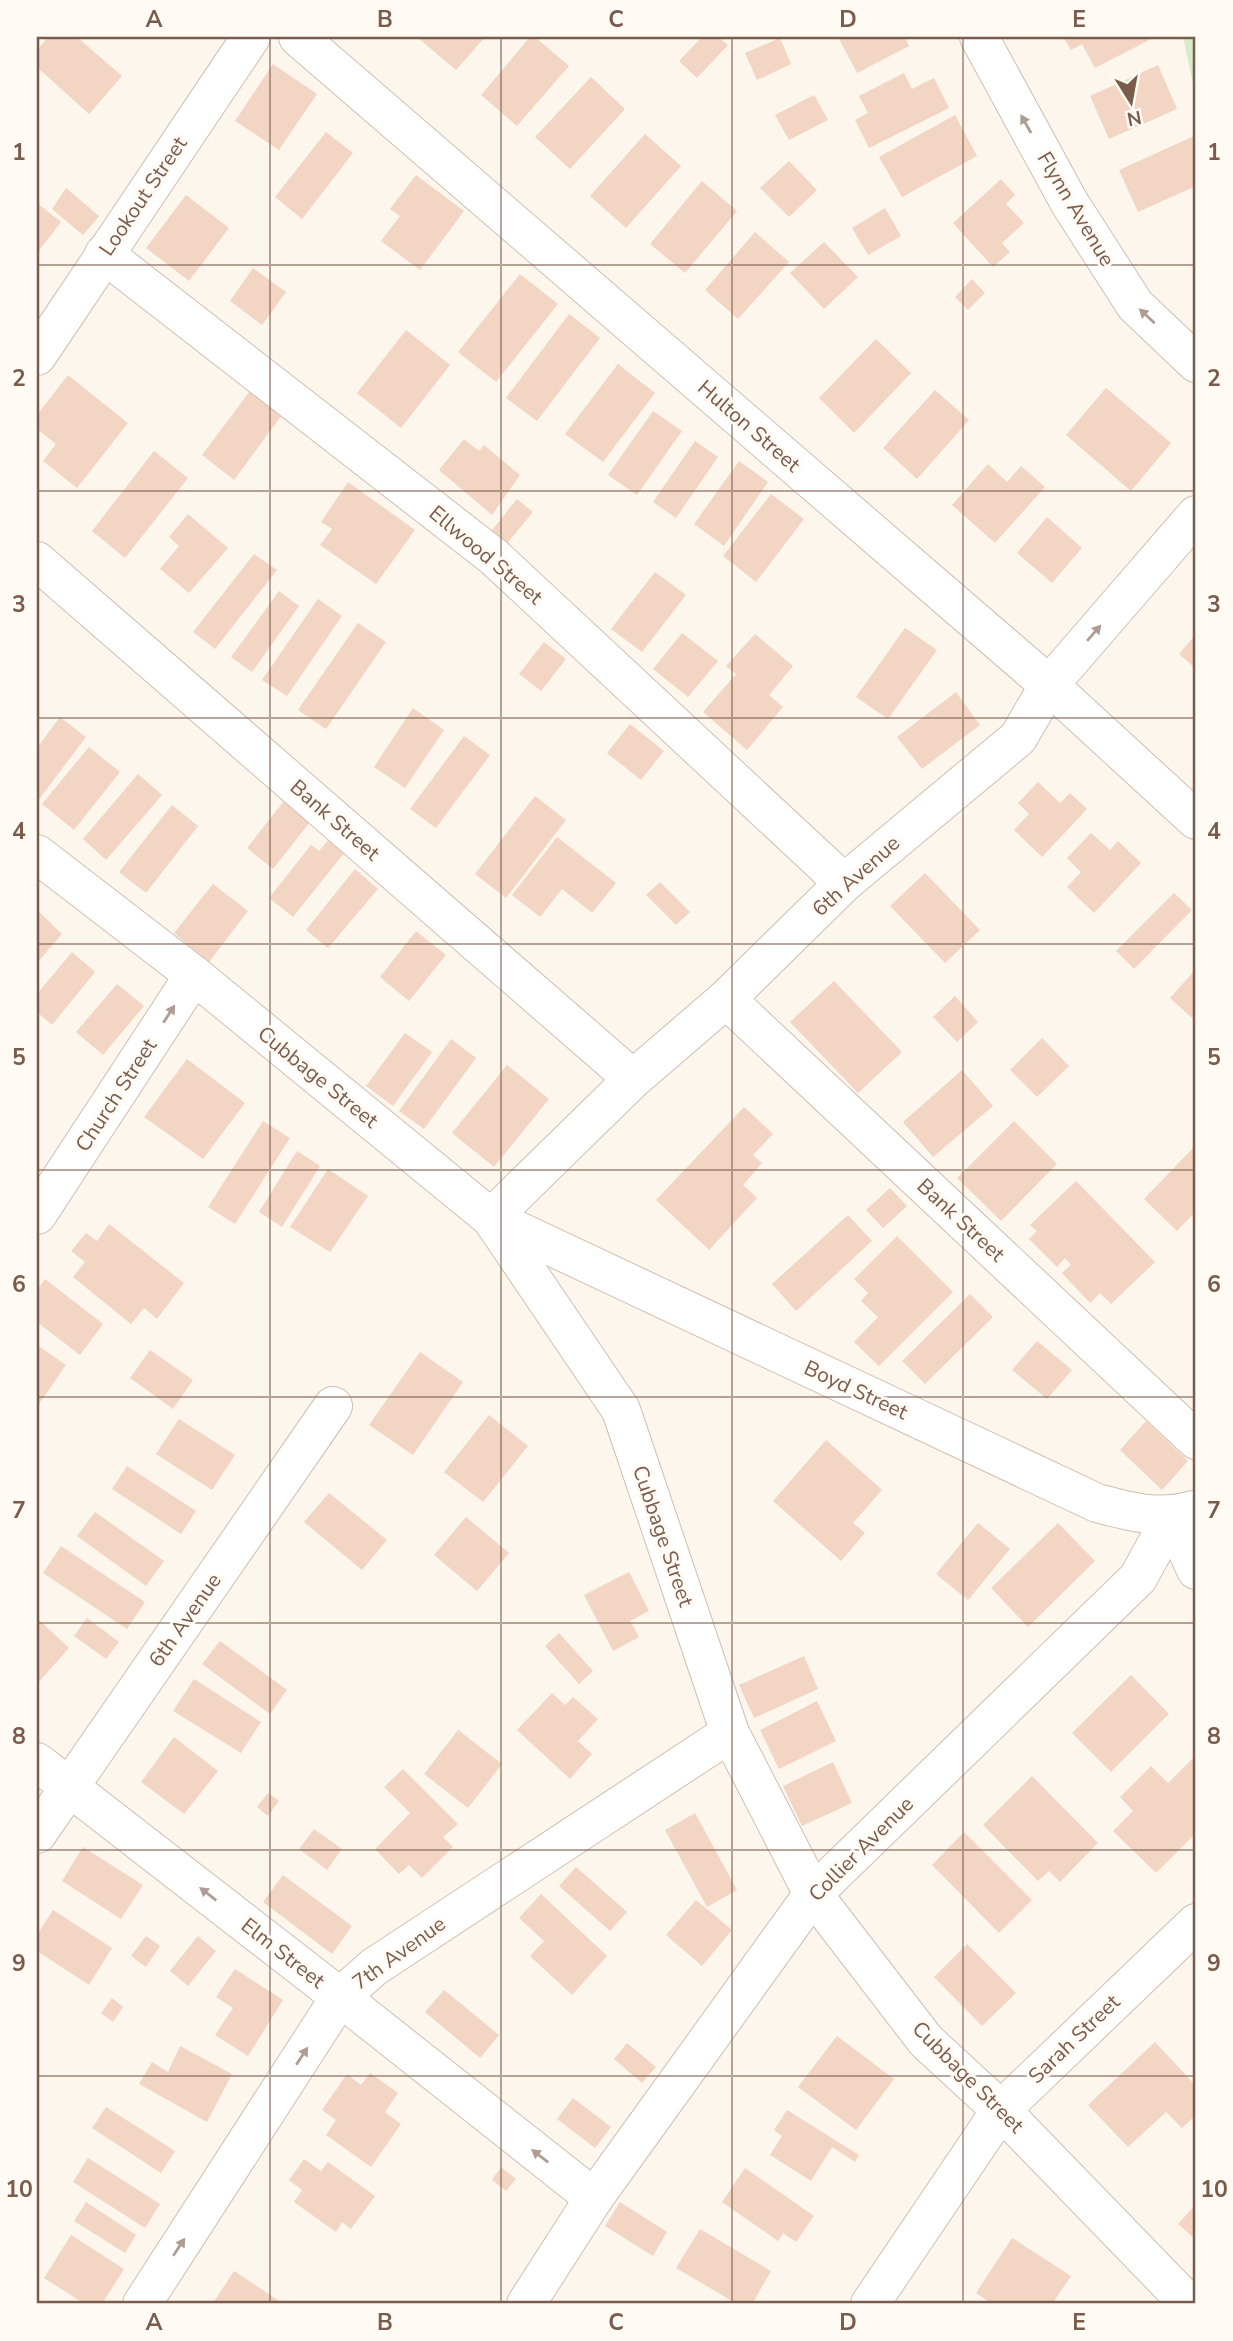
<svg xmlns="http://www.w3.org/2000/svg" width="1233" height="2341" font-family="'Nunito Sans',sans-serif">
  <rect width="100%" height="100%" fill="#fdf6ec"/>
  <path fill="#d8ecc9" d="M1183 37H1196V98Z"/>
  <g fill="#f3d5c3">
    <path d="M48 37H77L122 76 89 114 37 67V50Z"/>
    <path d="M417 37H485L456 70Z"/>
    <path d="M530 37H535L569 66 517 126 481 95Z"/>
    <path d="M702 37H718L728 45 697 78 679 61Z"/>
    <path d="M838 37H905L909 46 857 73Z"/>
    <path d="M1063 37H1155L1095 68 1082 44 1071 50Z"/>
    <path d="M780 38 791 64 757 80 745 53Z"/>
    <path d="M273 64 317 94 279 150 235 121Z"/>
    <path d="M1158 65 1177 109 1109 139 1090 96Z"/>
    <path d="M904 73 912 89 934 78 949 108 869 148 855 120 868 113 859 96Z"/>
    <path d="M591 77 625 109 570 169 535 137Z"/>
    <path d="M814 95 828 120 789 140 775 115Z"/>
    <path d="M955 115 977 156 902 197 879 157Z"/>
    <path d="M326 132 353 153 302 219 275 197Z"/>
    <path d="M645 134 681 166 626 228 590 196Z"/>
    <path d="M1194 136 1196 141V186L1138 212 1119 170Z"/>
    <path d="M789 161 817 190 789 217 760 188Z"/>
    <path d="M416 175 464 211 420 270 381 241 400 216 390 209Z"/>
    <path d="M1001 179 1015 195 1006 204 1024 223 1002 243 1010 252 993 267 953 223Z"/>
    <path d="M702 181 737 211 685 273 650 244Z"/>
    <path d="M66 188 99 216 83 235 52 209Z"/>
    <path d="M186 195 229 228 189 281 146 248Z"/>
    <path d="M37 203 61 222 37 253Z"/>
    <path d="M885 208 901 236 868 255 852 228Z"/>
    <path d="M755 232 789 262 738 319 705 290Z"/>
    <path d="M824 242 858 277 824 309 790 273Z"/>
    <path d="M253 268 286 292 262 325 230 301Z"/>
    <path d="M520 274 558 304 496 382 458 352Z"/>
    <path d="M972 279 985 293 968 310 955 297Z"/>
    <path d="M569 314 600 338 537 421 506 398Z"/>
    <path d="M406 330 450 365 401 428 357 393Z"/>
    <path d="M876 339 911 373 854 433 819 398Z"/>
    <path d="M618 364 655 393 603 462 565 434Z"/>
    <path d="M68 375 128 423 77 488 43 461 56 444 37 429V415Z"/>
    <path d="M1106 388 1171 443 1131 491 1066 435Z"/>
    <path d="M935 390 969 420 917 479 883 448Z"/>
    <path d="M250 391 282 415 234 480 202 455Z"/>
    <path d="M653 411 682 431 637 495 608 475Z"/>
    <path d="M464 439 479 451 484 445 520 475 492 515 439 470Z"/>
    <path d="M695 441 718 457 676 518 653 502Z"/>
    <path d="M154 451 188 478 125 558 92 531Z"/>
    <path d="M739 461 768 482 724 546 694 524Z"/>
    <path d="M988 464 1007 482 1021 466 1045 487 995 543 952 505Z"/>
    <path d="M348 482 415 530 376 584 320 545 332 529 321 522Z"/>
    <path d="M771 494 804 519 756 582 723 556Z"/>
    <path d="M517 499 533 512 504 547 488 535Z"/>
    <path d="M188 514 228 548 189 593 160 569 179 546 169 537Z"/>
    <path d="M1047 517 1082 548 1052 583 1017 553Z"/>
    <path d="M254 554 277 570 215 649 193 632Z"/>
    <path d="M655 572 686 595 642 652 611 629Z"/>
    <path d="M279 591 299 606 252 672 231 657Z"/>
    <path d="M318 599 342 616 287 696 262 680Z"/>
    <path d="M358 623 386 642 326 729 298 710Z"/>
    <path d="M905 628 937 650 888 719 856 697Z"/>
    <path d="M682 633 718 661 688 697 653 669Z"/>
    <path d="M755 634 793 666 769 695 783 707 747 750 703 712 736 674 726 666Z"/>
    <path d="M1196 634V669L1179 654Z"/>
    <path d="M544 642 566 659 541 691 519 674Z"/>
    <path d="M956 692 980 725 922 769 897 737Z"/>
    <path d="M413 708 444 730 405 788 374 767Z"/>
    <path d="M60 717 86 737 37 802V748Z"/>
    <path d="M630 724 664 751 641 780 607 753Z"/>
    <path d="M464 736 490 755 436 828 410 809Z"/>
    <path d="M89 747 120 772 74 830 42 804Z"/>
    <path d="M138 774 162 795 106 860 83 839Z"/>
    <path d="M1038 782 1060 803 1070 793 1087 809 1042 857 1014 830 1029 814 1018 803Z"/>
    <path d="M535 796 566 820 506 898 475 874Z"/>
    <path d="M284 801 310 822 273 869 247 848Z"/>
    <path d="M172 805 198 826 146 893 119 872Z"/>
    <path d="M1091 833 1110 850 1118 841 1141 863 1094 913 1067 887 1081 872 1067 858Z"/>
    <path d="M557 837 616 883 592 913 562 889 540 917 512 895Z"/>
    <path d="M329 839 345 852 293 917 269 898 311 845 319 851Z"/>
    <path d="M355 869 378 889 328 948 306 930Z"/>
    <path d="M925 873 980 930 945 963 890 906Z"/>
    <path d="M660 882 690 912 676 925 646 895Z"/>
    <path d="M213 884 248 911 209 962 174 933Z"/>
    <path d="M1174 893 1192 910 1134 969 1116 951Z"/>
    <path d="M37 910 62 934 37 963Z"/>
    <path d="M416 931 446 955 409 1001 380 977Z"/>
    <path d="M72 952 95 972 52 1025 37 1012V994Z"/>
    <path d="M1196 969V1014L1192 1018 1170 998Z"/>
    <path d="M834 981 902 1052 858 1093 790 1022Z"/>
    <path d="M117 984 144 1006 103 1055 76 1032Z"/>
    <path d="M955 996 978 1022 957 1042 933 1017Z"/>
    <path d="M405 1033 432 1052 393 1106 366 1086Z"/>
    <path d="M1042 1038 1069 1066 1037 1097 1010 1070Z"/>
    <path d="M451 1039 476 1058 424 1129 399 1111Z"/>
    <path d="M187 1059 245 1103 203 1159 144 1117Z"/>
    <path d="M507 1065 549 1099 494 1167 452 1133Z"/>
    <path d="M962 1070 993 1106 933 1157 903 1122Z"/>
    <path d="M744 1107 773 1134 753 1155 762 1163 743 1185 757 1198 709 1250 656 1200Z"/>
    <path d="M263 1121 290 1138 235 1224 208 1207Z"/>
    <path d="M1014 1121 1057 1164 1001 1221 957 1178Z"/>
    <path d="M1196 1145V1211L1177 1231 1144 1199Z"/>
    <path d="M297 1151 320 1166 282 1227 259 1212Z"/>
    <path d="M328 1169 368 1196 330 1252 290 1227Z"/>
    <path d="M1076 1181 1155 1262 1111 1304 1100 1293 1090 1303 1062 1273 1071 1265 1065 1258 1057 1267 1029 1239 1037 1231 1030 1225Z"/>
    <path d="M890 1188 907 1206 883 1228 866 1210Z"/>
    <path d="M848 1215 872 1241 796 1311 772 1284Z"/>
    <path d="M109 1224 184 1283 157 1319 144 1308 131 1324 73 1277 85 1262 71 1251 86 1233 97 1241Z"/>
    <path d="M897 1236 953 1292 879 1366 854 1342 878 1317 861 1301 868 1293 854 1279Z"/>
    <path d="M45 1279 103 1324 80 1355 37 1322V1290Z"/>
    <path d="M970 1294 993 1317 925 1384 902 1361Z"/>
    <path d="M1037 1341 1072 1370 1047 1399 1012 1370Z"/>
    <path d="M37 1345 66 1365 37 1407Z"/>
    <path d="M150 1350 193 1380 173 1409 130 1378Z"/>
    <path d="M420 1352 463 1382 413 1455 369 1425Z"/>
    <path d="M489 1415 528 1446 483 1502 444 1472Z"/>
    <path d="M179 1419 235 1455 212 1490 156 1454Z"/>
    <path d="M1146 1421 1188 1461 1162 1490 1120 1450Z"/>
    <path d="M826 1440 882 1490 853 1523 865 1533 841 1561 773 1501Z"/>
    <path d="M127 1466 196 1511 181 1534 112 1489Z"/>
    <path d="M329 1493 387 1540 362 1570 304 1522Z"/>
    <path d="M95 1512 164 1561 146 1586 77 1536Z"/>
    <path d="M466 1517 509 1553 477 1591 434 1555Z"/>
    <path d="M978 1523 1010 1549 968 1600 936 1574Z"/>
    <path d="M1058 1523 1095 1561 1028 1627 991 1588Z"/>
    <path d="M61 1546 145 1602 127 1629 43 1573Z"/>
    <path d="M629 1572 649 1611 630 1621 639 1637 613 1651 584 1595Z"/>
    <path d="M37 1618 69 1648 37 1684Z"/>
    <path d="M87 1618 119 1642 106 1659 74 1636Z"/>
    <path d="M559 1633 593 1671 579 1684 545 1646Z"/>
    <path d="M220 1641 287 1690 270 1714 202 1664Z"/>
    <path d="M804 1656 818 1689 754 1718 739 1685Z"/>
    <path d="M1131 1675 1169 1714 1111 1772 1072 1733Z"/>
    <path d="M194 1679 261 1722 241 1753 173 1711Z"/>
    <path d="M552 1693 565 1705 573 1697 598 1719 578 1741 592 1754 570 1779 517 1730Z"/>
    <path d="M817 1701 836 1741 779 1769 760 1730Z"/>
    <path d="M458 1730 502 1764 468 1808 424 1774Z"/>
    <path d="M174 1737 218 1771 184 1814 141 1782Z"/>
    <path d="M1196 1755V1833L1156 1873 1113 1831 1133 1811 1120 1797 1151 1766 1168 1783Z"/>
    <path d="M833 1762 852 1803 802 1826 783 1786Z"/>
    <path d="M403 1769 458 1824 443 1837 453 1847 422 1878 409 1865 399 1874 375 1849 410 1813 384 1787Z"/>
    <path d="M1032 1776 1098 1843 1060 1882 1049 1871 1038 1881 983 1825Z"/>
    <path d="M268 1793 279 1801 268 1816 257 1807Z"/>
    <path d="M695 1813 737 1890 707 1907 665 1830Z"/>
    <path d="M314 1829 342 1849 327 1870 299 1849Z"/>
    <path d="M964 1832 1032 1900 999 1933 932 1865Z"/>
    <path d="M83 1847 143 1885 121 1919 62 1881Z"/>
    <path d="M576 1867 627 1912 610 1931 559 1886Z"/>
    <path d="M283 1875 352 1926 332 1954 263 1902Z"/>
    <path d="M541 1894 607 1956 572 1995 530 1956 544 1941 519 1918Z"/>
    <path d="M696 1900 732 1930 702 1966 666 1935Z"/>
    <path d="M53 1910 112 1948 89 1985 37 1951V1935Z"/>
    <path d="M146 1936 160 1946 146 1967 131 1956Z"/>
    <path d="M198 1936 216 1951 188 1986 170 1971Z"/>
    <path d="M967 1944 1016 1993 982 2026 934 1977Z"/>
    <path d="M235 1969 283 2000 248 2056 215 2035 233 2008 216 1997Z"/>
    <path d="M444 1990 499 2035 480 2058 425 2012Z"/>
    <path d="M112 1998 123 2007 113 2022 101 2013Z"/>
    <path d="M837 2036 894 2079 856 2130 798 2087Z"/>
    <path d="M1155 2042 1196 2086V2115L1182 2128 1166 2112 1128 2147 1088 2105Z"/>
    <path d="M627 2043 656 2067 642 2083 614 2059Z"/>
    <path d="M180 2046 232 2074 207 2122 139 2084 152 2062 168 2072Z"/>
    <path d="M370 2073 398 2093 385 2112 401 2124 371 2167 326 2135 336 2120 322 2110 347 2074 361 2085Z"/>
    <path d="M573 2098 611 2127 595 2148 557 2119Z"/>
    <path d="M106 2107 175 2151 161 2173 92 2128Z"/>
    <path d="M787 2110 859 2155 855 2162 832 2147 811 2181 770 2155 782 2136 774 2130Z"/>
    <path d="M88 2158 160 2204 145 2228 73 2182Z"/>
    <path d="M304 2159 321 2171 328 2162 375 2196 351 2229 342 2222 336 2232 294 2202 302 2190 289 2180Z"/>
    <path d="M501 2167 516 2179 506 2191 492 2180Z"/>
    <path d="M745 2168 814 2216 796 2242 783 2233 778 2241 722 2202Z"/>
    <path d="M86 2202 136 2235 125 2253 74 2221Z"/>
    <path d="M620 2202 667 2232 653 2256 605 2226Z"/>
    <path d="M1196 2204V2240L1178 2224Z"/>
    <path d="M700 2229 771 2271 752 2304H737L676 2268Z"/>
    <path d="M71 2235 124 2269 102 2304H85L44 2278Z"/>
    <path d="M1012 2238 1071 2276 1052 2304H992L976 2293Z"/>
    <path d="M234 2271 284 2304 213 2303Z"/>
  </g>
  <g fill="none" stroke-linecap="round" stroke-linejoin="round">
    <defs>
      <g id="minor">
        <path d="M298 37 1049 685 1196 820"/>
        <path d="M979 37 1069 202 1135 305 1196 363"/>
        <path d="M104 254 494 557 844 883"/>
        <path d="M37 356 251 37"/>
        <path d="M37 561 633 1079"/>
        <path d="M37 854 194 975 491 1218 621 1410 730 1733 813 1894 926 2041 1001 2110 1189 2304"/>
        <path d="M726 999 1196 1440"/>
        <path d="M37 1215 194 975"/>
        <path d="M491 1218 633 1079 726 999 844 883 1018 738 1049 685 1196 515"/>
        <path d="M493 1219 1097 1503C1131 1512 1158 1520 1193 1510"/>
        <path d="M1172 1516 1196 1570"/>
        <path d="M37 1762 340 1997 594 2198"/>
        <path d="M37 1834 333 1406"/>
        <path d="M142 2304 340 1997 374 1967 730 1733"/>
        <path d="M526 2304 594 2198 813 1894 1138 1578 1172 1516"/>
        <path d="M870 2304 1001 2110 1196 1923"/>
      </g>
    </defs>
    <use href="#minor" stroke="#d1beb0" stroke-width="40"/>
    <use href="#minor" stroke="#fff" stroke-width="38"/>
  </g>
  <defs><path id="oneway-solid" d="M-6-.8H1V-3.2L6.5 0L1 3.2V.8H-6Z" transform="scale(1.75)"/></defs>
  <g fill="#af9d94">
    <use href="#oneway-solid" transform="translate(1026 124) rotate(-119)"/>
    <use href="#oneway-solid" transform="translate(1147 316) rotate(-137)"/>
    <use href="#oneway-solid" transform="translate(1094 633) rotate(-49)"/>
    <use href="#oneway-solid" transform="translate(169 1014) rotate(-57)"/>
    <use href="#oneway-solid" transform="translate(208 1894) rotate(-142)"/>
    <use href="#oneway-solid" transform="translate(302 2056) rotate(-57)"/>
    <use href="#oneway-solid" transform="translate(540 2156) rotate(-142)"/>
    <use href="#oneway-solid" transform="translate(179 2247) rotate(-57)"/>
  </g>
  <path fill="none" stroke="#7a5c4d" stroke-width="2" stroke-opacity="0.55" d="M270 37V2304M501 37V2304M732 37V2304M963 37V2304M37 265H1196M37 491H1196M37 718H1196M37 944H1196M37 1170H1196M37 1397H1196M37 1623H1196M37 1850H1196M37 2076H1196"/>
  <g text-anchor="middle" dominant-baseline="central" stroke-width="6" stroke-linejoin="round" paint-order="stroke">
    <g font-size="21" fill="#7a5c4d" stroke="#fffaf3">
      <text transform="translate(143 196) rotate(-56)">Lookout Street</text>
      <text transform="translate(1076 209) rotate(59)">Flynn Avenue</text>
      <text transform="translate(749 426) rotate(41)">Hulton Street</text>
      <text transform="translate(486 555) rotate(40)">Ellwood Street</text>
      <text transform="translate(335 820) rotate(41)">Bank Street</text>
      <text transform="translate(856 876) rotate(-42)">6th Avenue</text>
      <text transform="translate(318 1077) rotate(39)">Cubbage Street</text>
      <text transform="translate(116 1095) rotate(-57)">Church Street</text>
      <text transform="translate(961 1220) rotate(43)">Bank Street</text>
      <text transform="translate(856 1390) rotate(25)">Boyd Street</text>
      <text transform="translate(663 1536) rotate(71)">Cubbage Street</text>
      <text transform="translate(185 1620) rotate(-55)">6th Avenue</text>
      <text transform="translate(861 1849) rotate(-45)">Collier Avenue</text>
      <text transform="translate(283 1953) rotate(38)">Elm Street</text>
      <text transform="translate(399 1953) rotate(-36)">7th Avenue</text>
      <text transform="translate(1074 2039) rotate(-44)">Sarah Street</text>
      <text transform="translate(968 2077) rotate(45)">Cubbage Street</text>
    </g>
  </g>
  <rect width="1233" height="2341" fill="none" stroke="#fffaf3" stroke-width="77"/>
  <g transform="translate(1131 102) rotate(169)" stroke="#fffaf3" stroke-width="5" paint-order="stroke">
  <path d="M0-5L12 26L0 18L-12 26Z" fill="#7a5c4d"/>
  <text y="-10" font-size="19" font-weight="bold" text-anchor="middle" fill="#7a5c4d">N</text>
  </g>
  <rect x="38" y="38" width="1156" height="2264" fill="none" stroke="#7a5c4d" stroke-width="2.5"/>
  <g font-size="23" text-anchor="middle" font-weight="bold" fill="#7a5c4d">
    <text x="154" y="27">A</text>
    <text x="385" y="27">B</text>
    <text x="616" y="27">C</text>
    <text x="848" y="27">D</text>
    <text x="1079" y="27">E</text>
    <text x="19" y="160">1</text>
    <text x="1214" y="160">1</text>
    <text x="19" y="386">2</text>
    <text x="1214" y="386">2</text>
    <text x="19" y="612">3</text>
    <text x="1214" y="612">3</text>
    <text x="19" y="839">4</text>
    <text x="1214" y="839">4</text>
    <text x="19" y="1065">5</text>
    <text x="1214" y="1065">5</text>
    <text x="19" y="1292">6</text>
    <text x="1214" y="1292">6</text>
    <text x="19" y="1518">7</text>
    <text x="1214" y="1518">7</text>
    <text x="19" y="1744">8</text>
    <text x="1214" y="1744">8</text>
    <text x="19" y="1971">9</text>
    <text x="1214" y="1971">9</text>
    <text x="19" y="2197">10</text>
    <text x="1214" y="2197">10</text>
    <text x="154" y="2330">A</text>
    <text x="385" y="2330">B</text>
    <text x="616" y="2330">C</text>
    <text x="848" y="2330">D</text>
    <text x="1079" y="2330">E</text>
  </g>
</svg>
